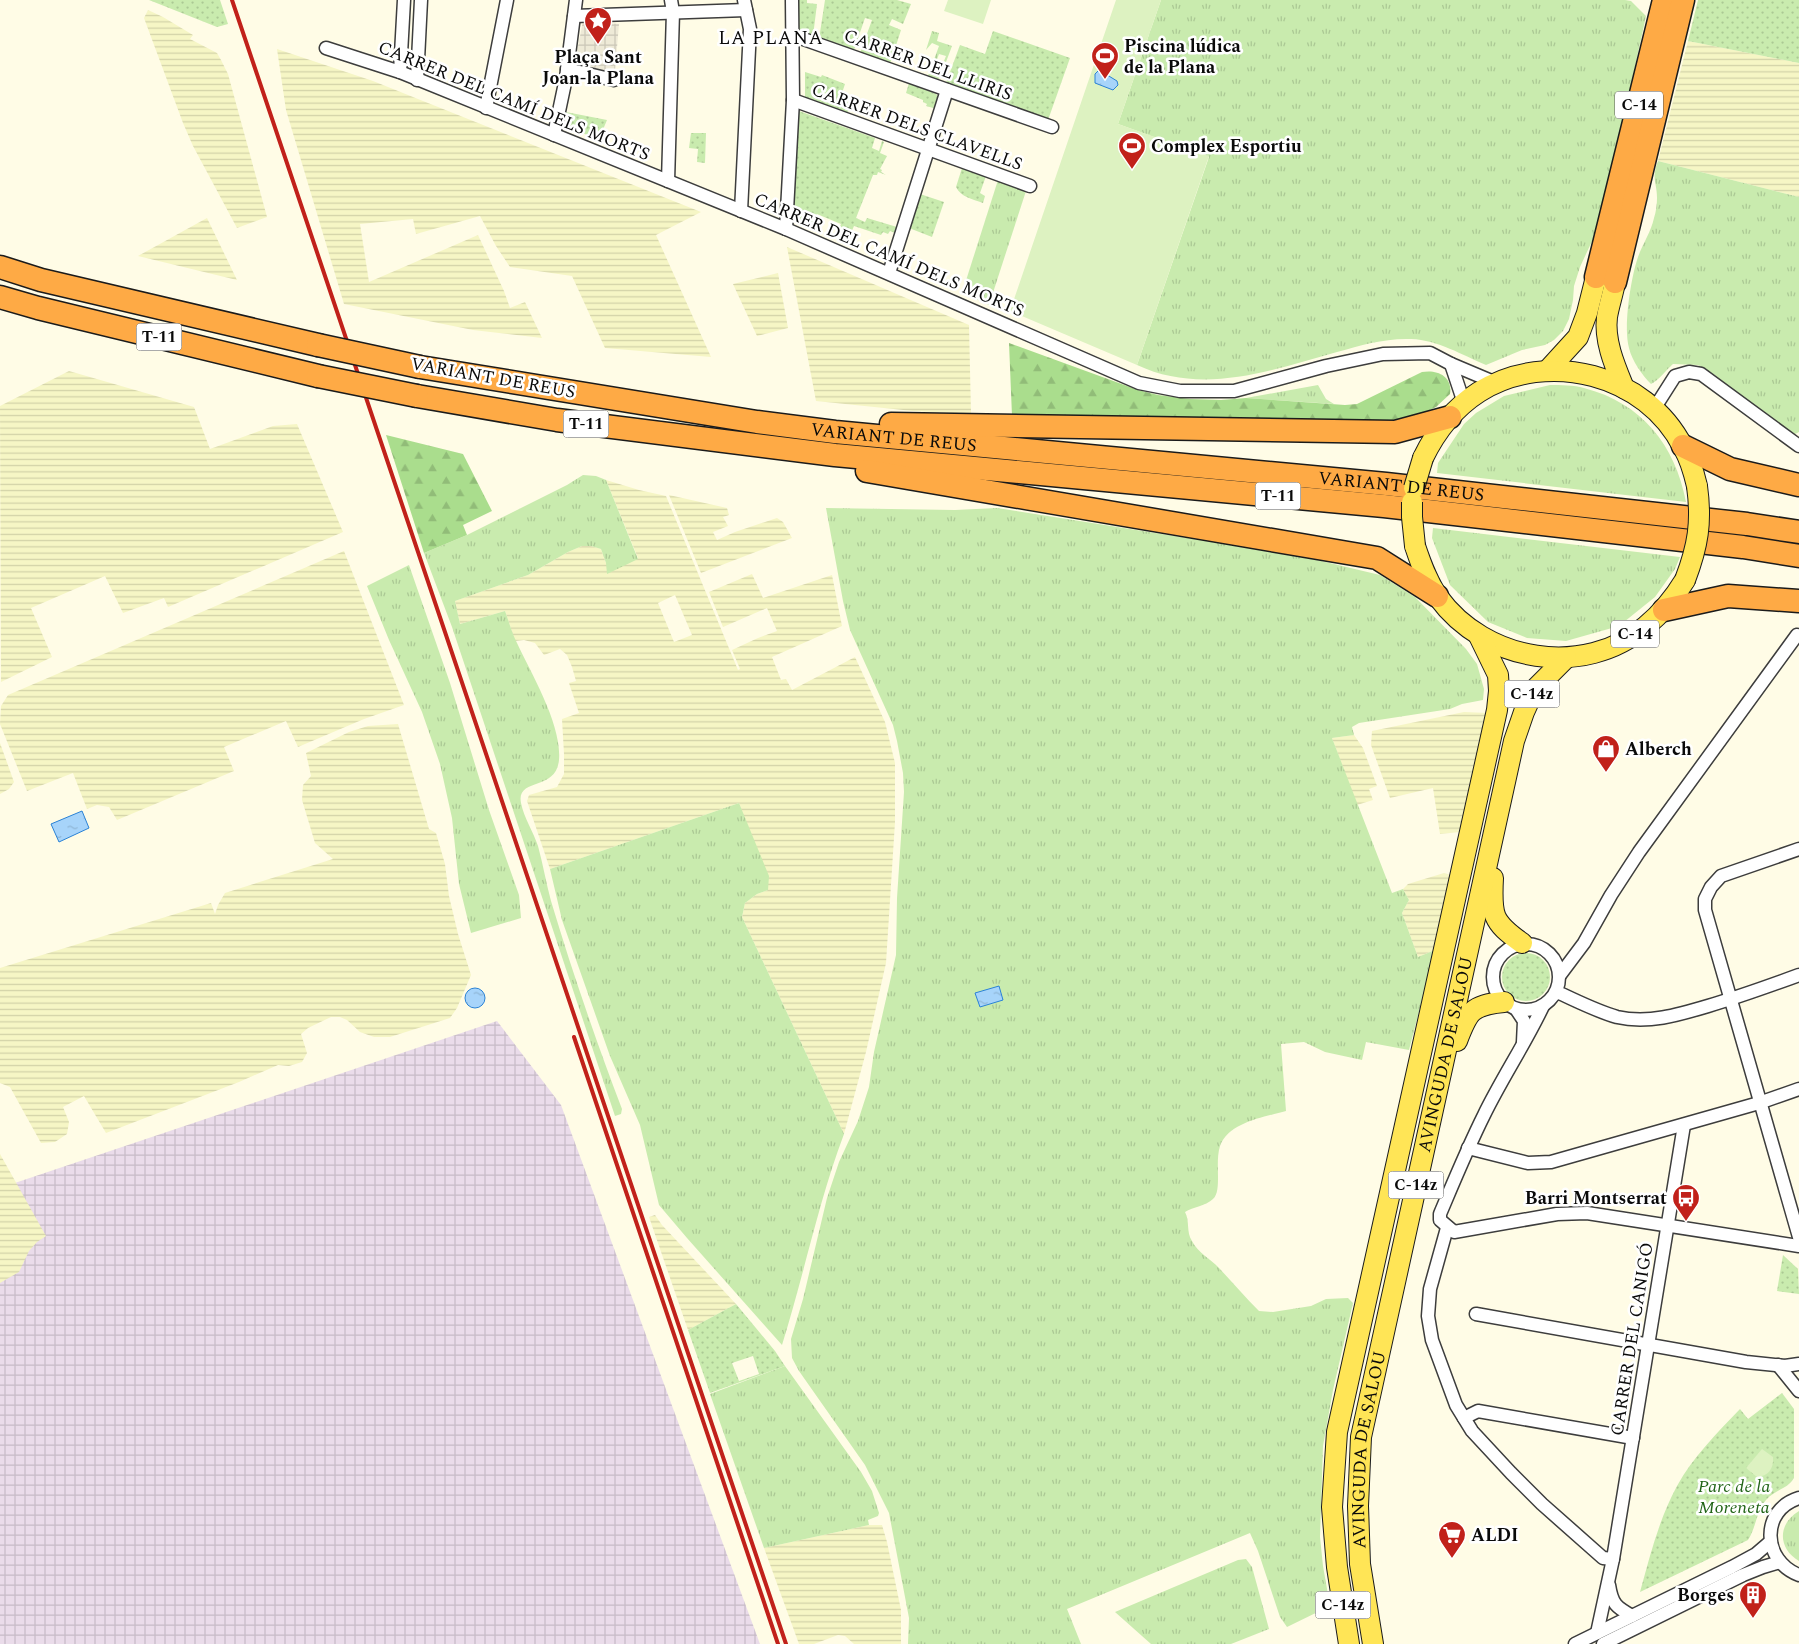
<svg xmlns="http://www.w3.org/2000/svg" width="1799" height="1644" font-family="Spectral,serif">
  <defs>
    <pattern id="industrial-grid" width="8" height="8" patternUnits="userSpaceOnUse" patternTransform="scale(1.25)"><rect width="8" height="8" fill="#eadcea"/><path d="M0 4h8M4 0v8" fill="none" stroke="#c7bbc7"/></pattern>
    <pattern id="farmland-rules" width="6" height="5" patternUnits="userSpaceOnUse" patternTransform="scale(1.25)"><rect width="6" height="5" fill="#f6f6c5"/><path d="M0 2.5h6" fill="none" stroke="#d2d2a8"/></pattern>
    <pattern id="grass-tufts" width="24" height="20" patternUnits="userSpaceOnUse" patternTransform="scale(1.25)"><rect width="24" height="20" fill="#c9ebae"/><path d="M3 7l-1-3M5 7V3M7 7l1-3M15 17l-1-3M17 17v-4M19 17l1-3" fill="none" stroke="#abc894"/></pattern>
    <pattern id="forest-firs" width="22" height="20" patternUnits="userSpaceOnUse" patternTransform="scale(1.25)"><rect width="22" height="20" fill="#aadd8d"/><path d="M5 1l3.5 6h-7zM16 11l3.5 6h-7z" fill="#91bc78"/></pattern>
    <pattern id="park-dots" width="8" height="8" patternUnits="userSpaceOnUse" patternTransform="scale(1.25)"><rect width="8" height="8" fill="#c9ebae"/><path d="M2 2h.1M6 6h.1" fill="none" stroke="#abc894" stroke-width="1.8" stroke-linecap="round"/></pattern>
    <pattern id="plaza-grid" width="8" height="8" patternUnits="userSpaceOnUse" patternTransform="scale(1.25)"><rect width="8" height="8" fill="#eeead7"/><path d="M0 4h8M4 0v8" fill="none" stroke="#cbc7b7"/></pattern>
    <pattern id="water-ripples" width="26" height="14" patternUnits="userSpaceOnUse" patternTransform="scale(1.25)"><rect width="26" height="14" fill="#a7d4fa"/><path d="M2 4q2-2 4 0t4 0M15 11q2-2 4 0t4 0" fill="none" stroke="#8eb5d5"/></pattern>
  </defs>
  <rect width="100%" height="100%" fill="#fffce6"/>
  <path fill="url(#industrial-grid)" d="M497 1021 561 1105 760 1644H0V1188Z"/>
  <g fill="url(#farmland-rules)" fill-rule="evenodd">
    <path d="M148 10 163 17 193 35 190 39 217 53 221 60 228 74 267 217 237 228 193 146 183 123 144 18Z"/>
    <path d="M1688 41 1799 63V197L1658 161Z"/>
    <path d="M277 49 373 81 423 101 701 212 656 235 711 357 605 348 572 276 510 267 496 246 480 216 416 234 413 219 360 224 369 282 478 235 504 291 510 308 525 302 542 338 473 330 344 304 286 110Z"/>
    <path d="M207 218 237 280 138 256Z"/>
    <path d="M787 247 969 325 971 414 913 411 816 401Z"/>
    <path d="M778 273 788 328 757 336 733 284Z"/>
    <path d="M69 371 194 407 210 449 273 426 297 424 343 532 168 607 164 598 123 613 105 576 31 608 52 657 1 682 0 406Z"/>
    <path d="M606 480 639 490 666 496 738 670 740 669 732 650 758 638 777 631 767 608 723 627 709 592 752 574 763 598 832 575 842 626 772 657 781 680 786 679 792 690 855 657 885 722 895 763V822L886 963 866 1052 844 1134 742 917 745 903 757 894 768 890 739 803 550 869 527 801 529 795 557 787 564 774V754L562 719 579 713 569 683 576 681 572 667 567 655 560 649 544 655 535 643 524 640 515 641 505 611 460 624 455 601 528 575 568 552 582 546H591L601 549 606 563 638 558ZM675 595 692 635 674 642 658 603Z"/>
    <path d="M669 495 727 508 729 515 723 517 728 526 713 532 717 540 735 532 777 518 783 522 792 538 701 573Z"/>
    <path d="M344 551 404 705 364 719 298 747 286 721 224 747 234 771 117 820 109 807 97 805 87 809 73 773 27 791 0 724 1 706 8 695Z"/>
    <path d="M1464 712 1488 713 1460 832 1440 834 1433 788 1390 798 1371 745 1372 731Z"/>
    <path d="M398 724 429 829 436 833 445 864 449 896 458 934 471 975 457 1008 450 1018 390 1037H374L360 1032 347 1020 340 1017H331L308 1028 301 1034 307 1053 302 1062 289 1066 278 1065 239 1082 106 1133 84 1096 63 1107 69 1122 67 1134 55 1142 41 1143 10 1087 0 1083V968L211 903 215 914 218 905 225 893 333 859 315 843 302 800 303 785 311 776 306 753 349 732 368 726Z"/>
    <path d="M1354 735 1363 748 1377 786 1369 789 1373 800 1357 805 1332 738Z"/>
    <path d="M0 743 14 782 9 789 0 794Z"/>
    <path d="M1444 873 1451 875 1435 950 1418 957 1402 913 1409 900 1403 889 1408 884Z"/>
    <path d="M0 1154 46 1236 37 1242 29 1251 19 1272 0 1283Z"/>
    <path d="M655 1215 662 1225 736 1304 688 1330 649 1217Z"/>
    <path d="M869 1525H882L887 1542 901 1610V1644H854L845 1636 838 1635 814 1644H799L764 1548Z"/>
  </g>
  <g fill="url(#grass-tufts)">
    <path d="M1161 0H1625L1631 1 1646 16 1643 30 1606 198 1593 239 1580 267 1574 286 1573 300 1569 319 1563 331 1554 340 1545 345 1522 350 1486 365C1462 355 1438 340 1411 339 1385 338 1362 345 1337 352 1272 370 1203 396 1137 365L1209 157 1118 124Z"/>
    <path d="M932 31 939 33 937 41 952 46 946 62 944 61 946 56 939 54 933 70 940 73 939 80 928 76 939 46 932 43 926 50Z"/>
    <path d="M1658 161 1799 197V432L1793 435 1733 392 1715 375 1698 365 1673 364C1666 370 1658 381 1651 384 1642 375 1632 361 1629 348 1623 327 1631 277 1638 257 1643 243 1651 232 1654 218 1656 212 1657 204 1657 198 1657 183 1651 178 1658 161Z"/>
    <path d="M998 180 1026 191 989 305 962 293Z"/>
    <path d="M1318 385 1326 399 1334 404 1246 398Z"/>
    <path d="M1550 385C1561 385 1574 385 1584 388 1642 403 1675 445 1686 502L1437 473 1438 463 1464 424 1476 413 1504 396Z"/>
    <path d="M583 475 596 476 606 480 638 559 607 574 606 563 601 549 591 546H582L568 552 528 575 455 601 460 624 505 611C509 622 512 633 517 643 532 675 562 725 559 760 556 792 516 777 521 803 524 818 533 831 538 846 543 864 546 883 551 901 572 971 596 1041 622 1109L621 1114 615 1116 452 627 424 553 467 535 567 485Z"/>
    <path d="M826 508 955 510 997 508 1206 541 1317 560 1380 575 1415 597 1466 649 1477 664 1484 689 1483 700 1462 704 1450 709 1359 723 1352 727 1354 735 1332 738 1392 893 1403 889 1409 900 1402 913 1418 957 1435 950 1409 1050 1366 1042 1362 1060 1325 1052 1304 1042 1281 1044 1286 1111C1265 1117 1229 1122 1220 1146 1217 1156 1218 1167 1218 1177 1218 1184 1218 1195 1213 1199 1206 1206 1193 1207 1185 1212 1190 1221 1186 1232 1192 1241 1198 1253 1211 1259 1219 1268 1233 1283 1245 1297 1259 1311L1273 1312 1311 1306 1326 1299 1348 1298 1353 1303 1333 1390 1323 1446 1320 1537 1323 1566 1330 1606 1287 1627 1280 1617 1258 1551 1250 1533 1067 1609 1081 1644H908L909 1618 889 1513 865 1465 799 1371 792 1358 791 1339 803 1299 827 1198 839 1162 858 1121 869 1087 874 1052 896 955 897 898 904 792 903 773 897 741 893 725 850 630 843 601Z"/>
    <path d="M1433 528 1680 557 1675 569 1655 597 1619 626 1566 641 1527 638 1488 622 1450 585 1432 538Z"/>
    <path d="M409 565 450 683 489 810 519 895 521 918 471 933 459 884 452 818 440 764 422 712 389 640 367 586Z"/>
    <path d="M739 803 769 876 768 890 757 894 745 903 742 917 844 1134C818 1203 804 1275 782 1345L687 1238 659 1205 640 1125 610 1056 562 920 550 869Z"/>
    <path d="M785 1366 861 1472 872 1491 879 1513 878 1516 868 1520 869 1525 764 1548 710 1394Z"/>
    <path d="M1799 1511V1561C1778 1549 1777 1524 1799 1511Z"/>
    <path d="M1246 1559 1252 1567 1269 1629 1231 1644H1151L1115 1612 1238 1560Z"/>
  </g>
  <g fill="url(#forest-firs)">
    <path d="M1009 343 1138 390 1158 395 1190 399 1221 400 1246 398 1345 405 1357 404 1422 372C1438 369 1453 377 1450 394L1436 407 1399 425 1012 416Z"/>
    <path d="M386 435 463 454 492 511 463 525 467 535 424 553Z"/>
  </g>
  <g fill="url(#park-dots)" fill-rule="evenodd">
    <path d="M149 0H220L228 24 217 27Z"/>
    <path d="M796 0H807V3L817 4 813 36 797 31Z"/>
    <path d="M825 0H897L911 4 903 24 892 19 889 25 901 30 890 64 860 53 872 20 865 18 854 50 819 39Z"/>
    <path d="M1698 0H1799V63L1688 41Z"/>
    <path d="M993 31 1070 58 1048 120 946 83 960 45 985 54Z"/>
    <path d="M805 72 821 77 822 75 845 84 840 99 851 103 847 115 805 99Z"/>
    <path d="M909 83 936 94 939 98 937 109 926 106 927 104 923 102V100L906 93Z"/>
    <path d="M796 110 875 138 872 148 879 151 882 141 884 142 880 153 887 156 880 169 882 170 881 172 886 175 878 172 877 175H873L856 218 865 222 867 218 897 227 895 233 890 231 888 234 883 232 881 235 854 226 847 242 836 236 841 224 817 214 811 227 791 220Z"/>
    <path d="M566 112 607 120 599 139 565 127Z"/>
    <path d="M691 133H706L705 163 697 162 698 149 689 148Z"/>
    <path d="M962 168 986 176 980 193 985 196 983 203C972 199 961 197 956 187Z"/>
    <path d="M920 194 944 202 932 237 909 228Z"/>
    <circle cx="1526" cy="977" r="24"/>
    <path d="M1783 1255 1798 1269 1799 1294 1777 1291Z"/>
    <path d="M736 1304 775 1351 785 1366 710 1393 688 1330ZM753 1356 759 1374 739 1381 732 1363Z"/>
    <path d="M1782 1393 1794 1409V1478C1788 1489 1776 1489 1766 1500 1756 1512 1756 1528 1748 1540L1640 1592C1650 1556 1659 1519 1677 1486 1693 1457 1717 1433 1740 1409L1748 1419Z"/>
  </g>
  <g fill="#ddf2c1">
    <path d="M948 0H991L983 24 944 11Z"/>
    <path d="M1116 0H1161L1118 124 1209 156 1137 365 1010 311Z"/>
    <path d="M1762 1449 1773 1457C1774 1469 1768 1476 1757 1477L1746 1468Z"/>
  </g>
  <path fill="url(#plaza-grid)" d="M583 21 619 24 614 83 573 72Z"/>
  <g fill="url(#water-ripples)" stroke="#2a82d6">
    <path d="M1099 70 1117 81 1118 85 1113 90 1095 83V74Z"/>
    <path d="M82 811 89 828 59 842 51 824Z"/>
    <path d="M999 986 1003 1000 980 1007 975 993Z"/>
    <circle cx="475" cy="998" r="10"/>
  </g>
  <g fill="none" stroke-linecap="round" stroke-linejoin="round">
    <defs>
      <g id="street">
        <path d="M574 16 746 10"/>
        <path d="M792 35 1052 127"/>
        <path d="M326 48 400 72 786 229 1139 383 1180 391H1234L1326 366 1383 354 1430 353 1451 364 1496 383"/>
        <path d="M567 69 614 80"/>
        <path d="M400 72 404 0"/>
        <path d="M417 80 421 0"/>
        <path d="M793 100 1030 186"/>
        <path d="M486 108 507 0"/>
        <path d="M554 135 566 78 576 0"/>
        <path d="M668 181 673 12 671 0"/>
        <path d="M741 211 750 29 744 0"/>
        <path d="M786 229 793 100 792 0"/>
        <path d="M889 273 947 90"/>
        <path d="M1451 364 1464 403"/>
        <path d="M1654 409 1675 376 1689 372 1701 374 1799 446"/>
        <path d="M1799 849 1721 876 1711 887 1705 899V910L1799 1237"/>
        <circle cx="1526" cy="977" r="33"/>
        <path d="M1560 975 1584 943 1611 895 1639 852 1797 635"/>
        <path d="M1557 992C1577 1001 1596 1011 1617 1017 1648 1024 1678 1015 1708 1006 1738 997 1769 986 1799 975"/>
        <path d="M1543 1006C1525 1044 1502 1078 1484 1115 1468 1147 1454 1181 1440 1214V1220L1454 1232 1557 1214 1587 1213 1799 1246"/>
        <path d="M1516 1009 1524 1021 1523 1042"/>
        <path d="M1468 1148 1528 1163 1551 1162 1759 1103 1799 1089"/>
        <path d="M1447 1228 1430 1289 1428 1316 1432 1340 1456 1405 1472 1431 1511 1473 1542 1504 1603 1558 1613 1559"/>
        <path d="M1476 1314 1746 1362 1785 1366 1799 1364"/>
        <path d="M1778 1365 1799 1391"/>
        <path d="M1464 1418 1478 1411 1633 1438"/>
        <path d="M1799 1498C1760 1510 1762 1561 1799 1575"/>
        <path d="M1609 1585C1612 1604 1616 1607 1632 1616"/>
        <path d="M1597 1633 1613 1559 1684 1125"/>
        <path d="M1575 1644 1732 1567 1756 1554 1770 1542"/>
        <path d="M1603 1644 1743 1575 1763 1567 1780 1562"/>
      </g>
      <g id="primary">
        <path d="M1615 282C1613 294 1609 305 1607 317 1604 341 1615 366 1624 388"/>
        <path d="M1547 371 1578 337 1587 313 1596 277"/>
        <path d="M1423 458C1436 431 1454 408 1479 392 1548 349 1646 374 1683 447 1690 459 1694 473 1697 486"/>
        <path d="M1415 546C1421 564 1427 581 1438 597 1485 662 1584 679 1646 626 1662 613 1674 598 1685 580"/>
        <path d="M1493 878C1491 915 1492 922 1522 943"/>
        <path d="M1457 1041C1468 1012 1471 1005 1504 1002"/>
        <path d="M1349 1644 1337 1567 1332 1507 1337 1432 1497 710 1499 691 1498 675 1479 636"/>
        <path id="s1" d="M1373 1644 1360 1564 1358 1506 1361 1437 1514 741 1524 712 1534 690 1566 658"/>
      </g>
      <g id="highway">
        <path d="M0 267 41 280 318 345"/>
        <path d="M1596 277 1664 0"/>
        <path d="M1615 282 1683 0"/>
        <path d="M0 297 38 308 318 376"/>
        <path id="s2" d="M420 367 757 422 835 432 1386 484 1747 524 1799 532"/>
        <path d="M417 396 557 420 835 455 1384 506 1743 547 1799 556"/>
        <path d="M891 424 1395 432 1450 417"/>
        <path d="M1683 446 1730 469 1799 485"/>
        <path d="M867 471 1377 558 1437 596"/>
        <path d="M1664 610 1728 596 1799 601"/>
      </g>
    </defs>
    <use href="#street" stroke="#3d3d3d" stroke-width="15"/>
    <use href="#primary" stroke="#1b1b1b" stroke-width="22"/>
    <use href="#highway" stroke="#1b1b1b" stroke-width="25"/>
    <use href="#street" stroke="#fff" stroke-width="12"/>
    <use href="#primary" stroke="#ffe556" stroke-width="20"/>
    <use href="#highway" stroke="#feaa45" stroke-width="22"/>
    <g stroke="#c1211a" stroke-width="4">
      <path d="M232 0 786 1644"/>
      <path d="M574 1037 778 1644"/>
    </g>
    <defs>
      <g id="primary-bridge">
        <path d="M1414 488 1423 458"/>
        <path d="M1412 502V517L1415 546"/>
        <path d="M1685 580C1698 546 1702 522 1697 486"/>
      </g>
      <g id="highway-bridge">
        <path d="M318 345 420 367"/>
        <path d="M318 376 417 396"/>
      </g>
    </defs>
    <use href="#primary-bridge" stroke="#1b1b1b" stroke-width="22" stroke-linecap="butt"/>
    <use href="#highway-bridge" stroke="#1b1b1b" stroke-width="25" stroke-linecap="butt"/>
    <use href="#primary-bridge" stroke="#ffe556" stroke-width="20"/>
    <use href="#highway-bridge" stroke="#feaa45" stroke-width="22"/>
  </g>
  <defs>
    <symbol id="sight-pin" viewBox="-11 -11 22 30"><path d="M0 17L-7.5 6A9.5 9.5 0 1 1 7.5 6Z" fill="#c1211a" stroke="#fff"/><path d="M0-6L1.8-2.2L6-1.7L2.9 1.2L3.7 5.4L0 3.3L-3.7 5.4L-2.9 1.2L-6-1.7L-1.8-2.2Z" fill="#fff"/></symbol>
    <symbol id="stadium-pin" viewBox="-11 -11 22 30"><path d="M0 17L-7.5 6A9.5 9.5 0 1 1 7.5 6Z" fill="#c1211a" stroke="#fff"/><path d="M0-5a6.5 5 0 1 0 0 10a6.5 5 0 1 0 0-10ZM-3.5-1.8h7v3.6h-7Z" fill="#fff"/></symbol>
    <symbol id="shop-pin" viewBox="-11 -11 22 30"><path d="M0 17L-7.5 6A9.5 9.5 0 1 1 7.5 6Z" fill="#c1211a" stroke="#fff"/><path d="M-5-2.5h2.3a2.7 3.5 0 0 1 5.4 0H5L5.5 6h-11ZM-1.5-2.5h3a1.5 2.3 0 0 0-3 0Z" fill="#fff"/></symbol>
    <symbol id="bus-pin" viewBox="-11 -11 22 30"><path d="M0 17L-7.5 6A9.5 9.5 0 1 1 7.5 6Z" fill="#c1211a" stroke="#fff"/><path d="M-5-6H5V4H4V6H2V4H-2V6H-4V4H-5ZM-3.5-4V0h7V-4ZM-3.5 1.2v1.5H-2V1.2ZM2 1.2v1.5H3.5V1.2Z" fill="#fff"/></symbol>
    <symbol id="supermarket-pin" viewBox="-11 -11 22 30"><path d="M0 17L-7.5 6A9.5 9.5 0 1 1 7.5 6Z" fill="#c1211a" stroke="#fff"/><path d="M-6-5.5h2.5l.6 2H6L4.5 2H-2.5L-4.4-4H-6ZM-1.5 3.2a1.3 1.3 0 1 0 .1 0ZM3 3.2a1.3 1.3 0 1 0 .1 0Z" fill="#fff"/></symbol>
    <symbol id="building-pin" viewBox="-11 -11 22 30"><path d="M0 17L-7.5 6A9.5 9.5 0 1 1 7.5 6Z" fill="#c1211a" stroke="#fff"/><path d="M-4-6H4V6H1V3H-1V6H-4ZM-2.5-4.3h1.7v1.8h-1.7ZM.8-4.3h1.7v1.8H.8ZM-2.5-1h1.7V.8h-1.7ZM.8-1h1.7V.8H.8Z" fill="#fff"/></symbol>
  </defs>
  <g fill-rule="evenodd">
    <use href="#sight-pin" x="582" y="5" width="32" height="43"/>
    <use href="#stadium-pin" x="1089" y="40" width="32" height="43"/>
    <use href="#stadium-pin" x="1116" y="130" width="32" height="43"/>
    <use href="#shop-pin" x="1590" y="733" width="32" height="43"/>
    <use href="#bus-pin" x="1670" y="1182" width="32" height="43"/>
    <use href="#supermarket-pin" x="1436" y="1519" width="32" height="43"/>
    <use href="#building-pin" x="1737" y="1579" width="32" height="43"/>
  </g>
  <g text-anchor="middle" dominant-baseline="central" stroke-width="5" stroke-linejoin="round" paint-order="stroke">
    <g fill="#fff" stroke="#545454" stroke-width="1">
      <rect x="1615" y="91.5" width="48" height="27" rx="4"/>
      <rect x="136.5" y="323.5" width="45" height="27" rx="4"/>
      <rect x="563.5" y="410.5" width="45" height="27" rx="4"/>
      <rect x="1255.5" y="482.5" width="45" height="27" rx="4"/>
      <rect x="1611" y="620.5" width="48" height="27" rx="4"/>
      <rect x="1504.5" y="680.5" width="55" height="27" rx="4"/>
      <rect x="1388.5" y="1171.5" width="55" height="27" rx="4"/>
      <rect x="1315.5" y="1591.5" width="55" height="27" rx="4"/>
    </g>
    <g font-size="16" font-weight="bold" fill="#0a0a0a">
      <text x="1639" y="105">C-14</text>
      <text x="159" y="337">T-11</text>
      <text x="586" y="424">T-11</text>
      <text x="1278" y="496">T-11</text>
      <text x="1635" y="634">C-14</text>
      <text x="1532" y="694">C-14z</text>
      <text x="1416" y="1185">C-14z</text>
      <text x="1343" y="1605">C-14z</text>
    </g>
    <g font-size="18" font-weight="bold" fill="#0a0a0a" stroke="#fff" text-anchor="start">
      <text x="1124" y="46">Piscina lúdica<tspan x="1124" dy="21">de la Plana</tspan></text>
      <text x="598" y="57" text-anchor="middle">Plaça Sant<tspan x="598" dy="21">Joan-la Plana</tspan></text>
      <text x="1151" y="146">Complex Esportiu</text>
      <text x="1625" y="749">Alberch</text>
      <text x="1667" y="1198" text-anchor="end">Barri Montserrat</text>
      <text x="1471" y="1535">ALDI</text>
      <text x="1734" y="1595" text-anchor="end">Borges</text>
    </g>
    <g font-size="18" fill="#0a0a0a" stroke="#fff">
      <text transform="translate(928 65) rotate(20)">CARRER DEL LLIRIS</text>
      <text transform="translate(514 101) rotate(22)">CARRER DEL CAMÍ DELS MORTS</text>
      <text transform="translate(917 127) rotate(20)">CARRER DELS CLAVELLS</text>
      <text transform="translate(889 255) rotate(23)">CARRER DEL CAMÍ DELS MORTS</text>
      <text transform="translate(493 378) rotate(10)">VARIANT DE REUS</text>
      <text stroke="none"><textPath href="#s2" startOffset="479">VARIANT DE REUS</textPath></text>
      <text stroke="none"><textPath href="#s2" startOffset="989">VARIANT DE REUS</textPath></text>
      <text stroke="none"><textPath href="#s1" startOffset="600">AVINGUDA DE SALOU</textPath></text>
      <text transform="translate(1632 1339) rotate(-81)">CARRER DEL CANIGÓ</text>
      <text stroke="none"><textPath href="#s1" startOffset="196">AVINGUDA DE SALOU</textPath></text>
    </g>
    <g font-size="18" font-style="italic" fill="#216417" stroke="#fff">
      <text x="1734" y="1486">Parc de la<tspan x="1734" dy="21">Moreneta</tspan></text>
    </g>
    <g font-size="19" letter-spacing="1" fill="#0a0a0a" stroke="#fff">
      <text x="771" y="38">LA PLANA</text>
    </g>
  </g>
</svg>
